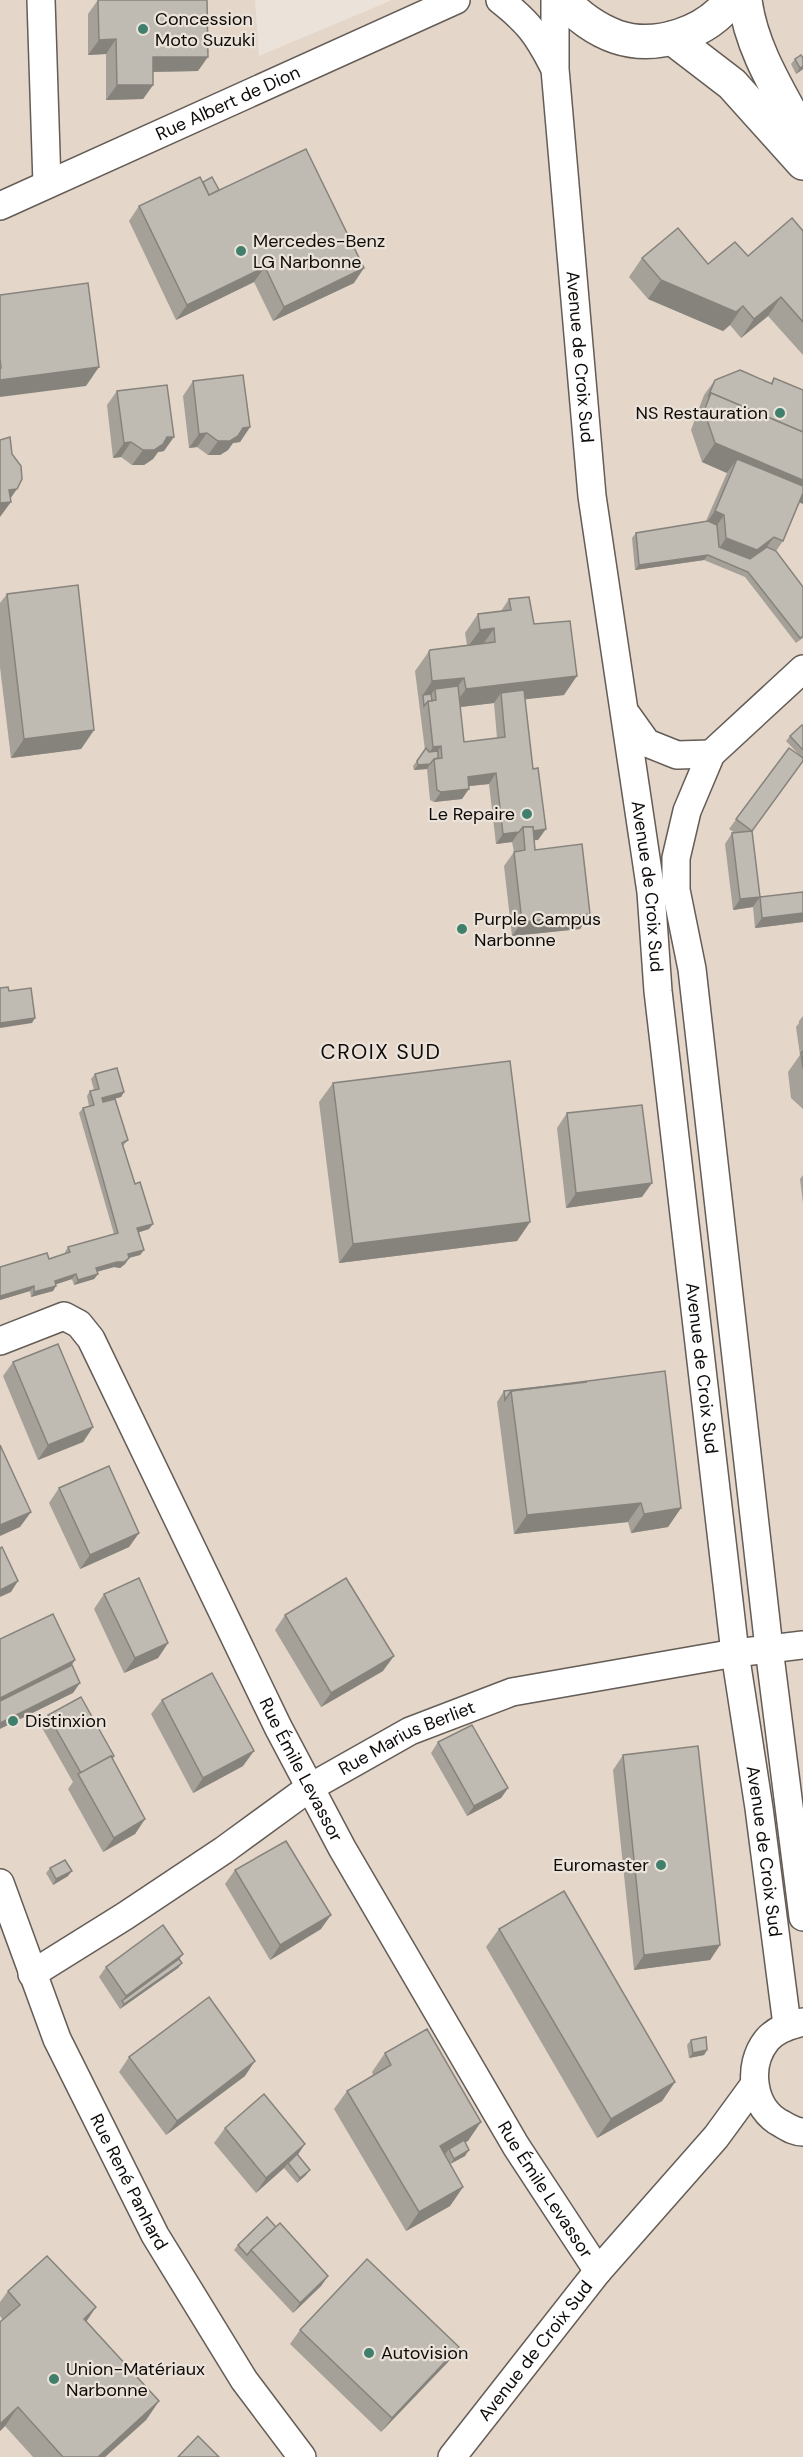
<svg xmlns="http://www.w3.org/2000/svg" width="803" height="2457" font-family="'DM Sans',sans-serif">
  <rect width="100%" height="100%" fill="#ebe3da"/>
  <path fill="#e4d6c8" d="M0 0H255L259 56 392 0H803V2457H0Z"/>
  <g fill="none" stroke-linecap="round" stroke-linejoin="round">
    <defs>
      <g id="street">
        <path d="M41 0 47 184"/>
        <path d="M500 0C528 22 537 34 553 65"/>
        <path id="s1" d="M555 0V69L592 496 651 892 658 991 735 1653 759 1808 787 2025"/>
        <path id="s2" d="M0 206 456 0"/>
        <path d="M803 669 711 754 687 811 676 858V890L692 969 769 1648 803 1917"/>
        <path d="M627 715 647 743 677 755 711 754"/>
        <path id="s3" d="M0 1341 64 1316 79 1324 91 1339 278 1727 342 1848 516 2146 598 2271"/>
        <path id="s4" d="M0 1883 57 2039 155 2235 244 2380 302 2457"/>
        <path id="s5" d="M32 1974 125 1916 224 1850 309 1788 410 1731 512 1692 735 1653 803 1645"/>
        <path d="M803 2022C790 2025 776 2029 767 2040 746 2066 752 2109 782 2124 789 2128 795 2132 803 2132"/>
        <path id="s6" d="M452 2457 598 2271 716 2137 754 2085"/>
      </g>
      <g id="secondary">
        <path d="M564 0C577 16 597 30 617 37 656 50 707 33 731 0"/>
        <path d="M745 0C751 49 780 93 803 136"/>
        <path d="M672 38 732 84 803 163"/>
      </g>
    </defs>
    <use href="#street" stroke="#645c56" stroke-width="30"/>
    <use href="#secondary" stroke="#645c56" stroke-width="36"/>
    <use href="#street" stroke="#fff" stroke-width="27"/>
    <use href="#secondary" stroke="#fff" stroke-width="33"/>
  </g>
  <g fill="#a5a199" fill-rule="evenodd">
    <path d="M98 0H207L198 71 153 72V85L143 99 106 100V54L88 55V14Z"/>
    <path d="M803 58V69L796 74 791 64 795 59Z"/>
    <path d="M203 182 219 190 354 283 273 321 254 282 176 320 129 221 139 206Z"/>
    <path d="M803 231V355L768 316 741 338 730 325 723 331 648 299 629 277 642 258 708 264 748 256Z"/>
    <path d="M774 378 799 503 783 541 776 551 803 638 796 643 745 577 704 560 635 570 632 538 636 533 706 521 727 473 702 462 691 430 704 395 715 380 770 384Z"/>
    <path d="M193 381 250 427 240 442 233 443 228 450 220 455H208L197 447 189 448 183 396Z"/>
    <path d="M117 391 164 451 158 452 153 459 144 465H132L121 457 113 458 107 405Z"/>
    <path d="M7 594 94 730 81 749 11 758 0 667V603Z"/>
    <path d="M509 599 534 624 564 695 525 699 538 840H534L535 850 590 914 580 929 512 936 504 866 514 852 512 842 496 844 489 784 469 786 462 799 434 802 430 800 427 769 414 770 413 766 425 750 415 671 430 650 467 645 465 633 478 614 501 611ZM494 703 497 738 464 742 460 707Z"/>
    <path d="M803 726V761L752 831 760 897 753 907 733 910 725 844 732 833H735L729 829 789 748 802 758 786 741 790 736Z"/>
    <path d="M803 892V922L755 928 753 907 760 897Z"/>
    <path d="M803 1016V1109L791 1098 788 1072 800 1055 796 1027 799 1023V1021Z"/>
    <path d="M95 1074 124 1092 121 1097 110 1100 128 1140 123 1146 149 1229 138 1232 144 1250 140 1255 129 1258 125 1264 120 1268 114 1267 97 1272 98 1274 94 1279 74 1285 72 1279 56 1284 53 1291 31 1297 30 1291 0 1300V1267L49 1259 65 1254V1252L68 1247 114 1234 79 1113 83 1108 89 1106 87 1096 90 1091 94 1090 91 1079Z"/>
    <path d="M333 1083 530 1222 517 1241 339 1263 319 1102Z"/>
    <path d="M567 1113 642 1197 566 1208 557 1128Z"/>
    <path d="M803 1175V1203L800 1179Z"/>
    <path d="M13 1362 93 1427 83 1442 38 1460 3 1376Z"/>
    <path d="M588 1381 681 1508 668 1527 631 1533 628 1522 514 1534 497 1402 504 1391Z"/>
    <path d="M59 1488 139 1533 129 1547 80 1569 49 1503Z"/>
    <path d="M104 1594 168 1643 158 1658 124 1673 94 1609Z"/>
    <path d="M285 1615 383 1671 321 1707 275 1630Z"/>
    <path d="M162 1700 243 1766 193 1793 151 1714Z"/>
    <path d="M48 1715 114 1756 113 1759 145 1819 135 1834 103 1852 68 1789 73 1782 41 1726Z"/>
    <path d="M438 1742 508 1788 501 1798 467 1816 431 1753Z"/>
    <path d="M623 1755 720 1945 710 1960 634 1970 613 1770Z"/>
    <path d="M50 1868 68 1876 53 1885 46 1873Z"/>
    <path d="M235 1870 321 1929 270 1960 225 1884Z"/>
    <path d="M499 1929 675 2082 662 2101 597 2138 486 1947Z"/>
    <path d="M179 1959 182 1963 178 1968 120 2009 99 1977 106 1967Z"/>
    <path d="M691 2040 707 2050 704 2055 689 2058 687 2045Z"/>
    <path d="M385 2053 468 2141 465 2142V2156L450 2164 444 2155 463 2187 450 2206 406 2231 334 2109 347 2091 373 2075 372 2072Z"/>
    <path d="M129 2057 245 2076 166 2135 119 2072Z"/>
    <path d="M225 2128 298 2154 306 2175 297 2183 284 2168 256 2193 214 2143Z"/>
    <path d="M238 2245 328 2276 321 2286 293 2313 234 2250Z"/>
    <path d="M8 2291 96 2307 86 2322 159 2401 146 2420 105 2457H33L5 2426 0 2431V2322L3 2320 0 2316V2302Z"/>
    <path d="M300 2330 448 2362 381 2432 290 2344Z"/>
  </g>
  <g fill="#86837d">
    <path d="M116 39 106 54 88 55 99 40Z"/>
    <path d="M153 57H208L198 71 143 72Z"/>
    <path d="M803 66V69L796 74 800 68Z"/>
    <path d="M117 85H153L143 99 106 100Z"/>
    <path d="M265 267 254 282 176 320 187 305Z"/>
    <path d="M364 268 354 283 273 321 284 307Z"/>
    <path d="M661 280 743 306 730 325 723 331 648 299Z"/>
    <path d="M781 297 768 316 741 338 754 319Z"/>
    <path d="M99 367 86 386 0 397V380Z"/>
    <path d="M250 427 240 442 233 443 228 450 220 455H208L218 441 243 428Z"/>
    <path d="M207 433 197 447 189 448 199 434Z"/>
    <path d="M167 437H174L164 451 158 452 153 459 144 465H132L143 450Z"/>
    <path d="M131 442 121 457 113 458 124 443Z"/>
    <path d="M715 443 803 480V504L730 474 737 459 727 473 702 462Z"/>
    <path d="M17 489 8 502H11L0 517V503L9 490Z"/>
    <path d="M715 511 724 515 714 530 704 526Z"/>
    <path d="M774 537 763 552 746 565 716 553 726 538Z"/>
    <path d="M708 555 704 560 635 570 639 565Z"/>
    <path d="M483 626 498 629 493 630 481 647 467 648Z"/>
    <path d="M577 676 564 695 502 702 501 693 494 703 452 708 466 689Z"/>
    <path d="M464 678 451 696 435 689 428 699 423 695 432 681Z"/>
    <path d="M94 730 81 749 11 758 24 739Z"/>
    <path d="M441 746 434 757 426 758 433 747Z"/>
    <path d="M430 764 427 769 414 770 418 765Z"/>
    <path d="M496 773 489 784 460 787 468 777Z"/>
    <path d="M469 789 462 799 434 802 441 792Z"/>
    <path d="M546 829 538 840 524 841 523 832Z"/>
    <path d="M519 832 512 842 496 844 503 834Z"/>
    <path d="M760 897 753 907 733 910 740 899Z"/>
    <path d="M803 913V922L755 928 762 918Z"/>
    <path d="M590 914 580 929 512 936 522 922Z"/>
    <path d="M35 1018 32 1023 0 1028V1023Z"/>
    <path d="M124 1092 121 1097 98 1103 102 1098Z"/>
    <path d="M652 1183 642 1197 566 1208 576 1193Z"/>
    <path d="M530 1222 517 1241 339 1263 353 1244Z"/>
    <path d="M153 1224 149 1229 134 1234 137 1228Z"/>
    <path d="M144 1250 140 1255 124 1259 128 1254Z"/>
    <path d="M129 1258 125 1264 120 1268 114 1267 92 1273 96 1268Z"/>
    <path d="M76 1274 72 1279 51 1286 55 1281Z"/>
    <path d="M98 1274 94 1279 74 1285 78 1280Z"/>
    <path d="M34 1286 30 1291 0 1300V1296Z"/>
    <path d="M56 1286 53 1291 31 1297 34 1292Z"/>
    <path d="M93 1427 83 1442 38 1460 48 1445Z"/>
    <path d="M641 1503 628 1522 514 1534 527 1515Z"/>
    <path d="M681 1508 668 1527 631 1533 644 1514Z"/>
    <path d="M31 1512 20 1527 0 1536V1525Z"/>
    <path d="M139 1533 129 1547 80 1569 90 1555Z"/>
    <path d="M18 1581 11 1592 0 1597V1590Z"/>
    <path d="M168 1643 158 1658 124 1673 135 1658Z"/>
    <path d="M394 1656 383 1671 321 1707 331 1693Z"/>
    <path d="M75 1660 65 1675 0 1708V1698Z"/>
    <path d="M80 1683 73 1693 0 1729V1723Z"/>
    <path d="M254 1751 243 1766 193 1793 203 1778Z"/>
    <path d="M508 1788 501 1798 467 1816 474 1806Z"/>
    <path d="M145 1819 135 1834 103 1852 114 1838Z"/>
    <path d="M72 1871 68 1876 53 1885 56 1879Z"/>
    <path d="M331 1915 321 1929 270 1960 280 1945Z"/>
    <path d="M720 1945 710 1960 634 1970 644 1955Z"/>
    <path d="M183 1954 176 1964 122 2001 126 1996Z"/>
    <path d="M182 1963 178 1968 120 2009 124 2004Z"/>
    <path d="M707 2050 704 2055 689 2058 693 2053Z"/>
    <path d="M255 2061 245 2076 166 2135 177 2121Z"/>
    <path d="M675 2082 662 2101 597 2138 611 2119Z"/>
    <path d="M481 2122 468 2141 450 2151 449 2149 445 2154 427 2165 440 2146Z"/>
    <path d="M305 2144 295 2159 288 2163 284 2168 256 2193 266 2178Z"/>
    <path d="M469 2150 465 2156 450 2164 454 2159Z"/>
    <path d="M310 2170 306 2175 297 2183 300 2178Z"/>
    <path d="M463 2187 450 2206 406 2231 419 2212Z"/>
    <path d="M328 2276 321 2286 293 2313 300 2303Z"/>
    <path d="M96 2307 83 2326 84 2319Z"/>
    <path d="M459 2347 448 2362 381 2432 392 2418Z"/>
    <path d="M159 2401 146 2420 105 2457H98Z"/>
    <path d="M18 2407 5 2426 0 2431V2424Z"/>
  </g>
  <g fill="#c0bbb2" stroke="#86837d" stroke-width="1.5">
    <path d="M98 0H207L208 57H153V85H117L116 39 99 40Z"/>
    <path d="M801 55 803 58V66L800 68 795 59Z"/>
    <path d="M306 149 364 268 284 307 265 267 187 305 139 206 200 177 209 195Z"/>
    <path d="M212 177 219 190 209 195 203 182Z"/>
    <path d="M792 218 803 231V322L781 297 754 319 743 306 736 312 661 280 642 258 678 228 708 264 735 242 748 256Z"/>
    <path d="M88 283 99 367 0 380V368H1L0 358V295Z"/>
    <path d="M740 370 772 384 774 378 803 390V432L711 393 708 397 715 380Z"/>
    <path d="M243 375 250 427 243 428 238 436 230 441H218L207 433 199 434 193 381Z"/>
    <path d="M167 385 174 437H167L163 444 154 450H143L131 442 124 443 117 391Z"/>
    <path d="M711 393 803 432V480L715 443 704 411Z"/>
    <path d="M10 437 12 454 21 466 22 479 17 489 9 490 11 502 0 503V440Z"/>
    <path d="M737 459 803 486V493L783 541 774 537 757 550 726 538 724 515 715 511Z"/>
    <path d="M708 521 717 525 719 547 750 559 767 547 776 551 803 587V636L800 638 748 572 708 555 639 565 636 533Z"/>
    <path d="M78 585 94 730 24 739 7 594Z"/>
    <path d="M529 597 534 624 570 621 577 676 466 689 464 678 432 681 429 652 430 650 495 642 494 628 480 630 478 614 511 610 509 599Z"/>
    <path d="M458 686 464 742 505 737 501 693 524 690 533 769 538 768 546 829 533 831V827H523L519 832 503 834 496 773 468 777 469 789 441 792 437 790 434 759 442 758 441 746 433 747 428 701 436 700 435 689Z"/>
    <path d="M431 694 432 701H428L424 706 423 695Z"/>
    <path d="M802 725 803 726V750L790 736Z"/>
    <path d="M426 748 429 752 438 751V758L434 759 430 764 418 765 417 761Z"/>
    <path d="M789 748 803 758V761L752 831 736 819Z"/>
    <path d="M523 827H533L535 850 582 844 590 914 522 922 514 852 525 850Z"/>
    <path d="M752 831 760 897 740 899 732 833Z"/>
    <path d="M803 892V913L762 918 760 897Z"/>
    <path d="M8 987 9 991 31 988 35 1018 0 1023V988Z"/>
    <path d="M803 1051V1069L801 1053Z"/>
    <path d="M510 1061 530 1222 353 1244 333 1083Z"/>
    <path d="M117 1068 124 1092 102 1098 103 1102 115 1099 128 1140 122 1143 135 1184 140 1182 153 1224 137 1228 144 1250 128 1254 129 1258 124 1262H117L96 1268 98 1274 78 1280 76 1274 55 1281 56 1286 34 1292V1286L0 1296V1267L47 1253 49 1259 70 1252 68 1247 118 1233 83 1108 94 1105 90 1091 99 1089 95 1074Z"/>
    <path d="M642 1105 652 1183 576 1193 567 1113Z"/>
    <path d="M58 1344 93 1427 48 1445 13 1362Z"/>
    <path d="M665 1371 681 1508 644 1514 641 1503 527 1515 511 1391Z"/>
    <path d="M587 1382 511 1391 505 1400 504 1391Z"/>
    <path d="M0 1445 31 1512 0 1525Z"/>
    <path d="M109 1466 139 1533 90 1555 59 1488Z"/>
    <path d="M2 1547 18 1581 0 1590V1548Z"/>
    <path d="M139 1578 168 1643 135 1658 104 1594Z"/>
    <path d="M346 1578 394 1656 331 1693 285 1615Z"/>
    <path d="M53 1614 75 1660 0 1698V1639Z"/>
    <path d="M72 1665 80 1683 0 1723V1701Z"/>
    <path d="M212 1673 254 1751 203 1778 162 1700Z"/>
    <path d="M81 1697 114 1756 112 1757 111 1756 81 1773 48 1715Z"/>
    <path d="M472 1725 508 1788 474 1806 438 1742Z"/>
    <path d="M698 1746 720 1945 644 1955 623 1755Z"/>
    <path d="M111 1756 145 1819 114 1838 78 1774Z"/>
    <path d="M286 1841 331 1915 280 1945 235 1870Z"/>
    <path d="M65 1860 72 1871 56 1879 50 1868Z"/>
    <path d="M564 1891 675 2082 611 2119 499 1929Z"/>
    <path d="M163 1925 183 1954 126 1996 106 1967Z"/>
    <path d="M179 1959 182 1963 124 2004 122 2001Z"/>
    <path d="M209 1997 255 2061 177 2121 129 2057Z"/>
    <path d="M427 2029 481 2122 440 2146 463 2187 419 2212 347 2091 391 2065 385 2053Z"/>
    <path d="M706 2037 707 2050 693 2053 691 2040Z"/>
    <path d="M264 2094 305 2144 266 2178 225 2128Z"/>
    <path d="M464 2140 469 2150 454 2159 449 2149Z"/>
    <path d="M297 2154 310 2170 300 2178 288 2163Z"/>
    <path d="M267 2217 276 2227 251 2250 247 2255 238 2245Z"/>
    <path d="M280 2223 328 2276 300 2303 251 2250Z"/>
    <path d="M47 2256 96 2307 84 2319 159 2401 98 2457H63L18 2407 0 2424V2322L20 2305 8 2291Z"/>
    <path d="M367 2259 459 2347 392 2418 300 2330Z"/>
    <path d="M198 2436 219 2457H178Z"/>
  </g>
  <g fill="#407f6c" stroke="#ebe3da" stroke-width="2">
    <circle cx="143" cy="29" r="6"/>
    <circle cx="241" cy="251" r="6"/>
    <circle cx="780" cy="413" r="6"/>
    <circle cx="527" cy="814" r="6"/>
    <circle cx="462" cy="929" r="6"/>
    <circle cx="13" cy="1721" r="6"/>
    <circle cx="661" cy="1865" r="6"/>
    <circle cx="369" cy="2353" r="6"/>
    <circle cx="54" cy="2379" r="6"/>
  </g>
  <g text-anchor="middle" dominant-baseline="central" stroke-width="4.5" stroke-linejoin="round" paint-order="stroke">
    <g font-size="18" fill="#0e0b09" stroke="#ebe3da" text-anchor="start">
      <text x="155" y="19">Concession<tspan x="155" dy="21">Moto Suzuki</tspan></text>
      <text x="253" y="241">Mercedes-Benz<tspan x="253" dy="21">LG Narbonne</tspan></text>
      <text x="768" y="413" text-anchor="end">NS Restauration</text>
      <text x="515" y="814" text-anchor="end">Le Repaire</text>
      <text x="474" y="919">Purple Campus<tspan x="474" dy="21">Narbonne</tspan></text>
      <text x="25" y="1721">Distinxion</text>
      <text x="649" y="1865" text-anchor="end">Euromaster</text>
      <text x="381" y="2353">Autovision</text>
      <text x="66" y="2369">Union-Matériaux<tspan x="66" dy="21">Narbonne</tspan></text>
    </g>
    <g font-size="18" fill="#0e0b09" stroke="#ebe3da">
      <text stroke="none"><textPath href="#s2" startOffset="250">Rue Albert de Dion</textPath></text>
      <text stroke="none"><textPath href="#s1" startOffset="358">Avenue de Croix Sud</textPath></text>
      <text stroke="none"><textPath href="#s1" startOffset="892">Avenue de Croix Sud</textPath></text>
      <text stroke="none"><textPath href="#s1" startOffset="1377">Avenue de Croix Sud</textPath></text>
      <text stroke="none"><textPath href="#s5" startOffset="444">Rue Marius Berliet</textPath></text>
      <text stroke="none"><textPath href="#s3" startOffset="584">Rue Émile Levassor</textPath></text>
      <text stroke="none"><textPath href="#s1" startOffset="1864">Avenue de Croix Sud</textPath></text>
      <text stroke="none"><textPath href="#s4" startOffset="326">Rue René Panhard</textPath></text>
      <text stroke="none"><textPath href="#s3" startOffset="1070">Rue Émile Levassor</textPath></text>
      <text stroke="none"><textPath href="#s6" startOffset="135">Avenue de Croix Sud</textPath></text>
    </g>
    <g font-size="21" letter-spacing="1.5" fill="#0e0b09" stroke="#ebe3da">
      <text x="381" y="1052">CROIX SUD</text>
    </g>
  </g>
</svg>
